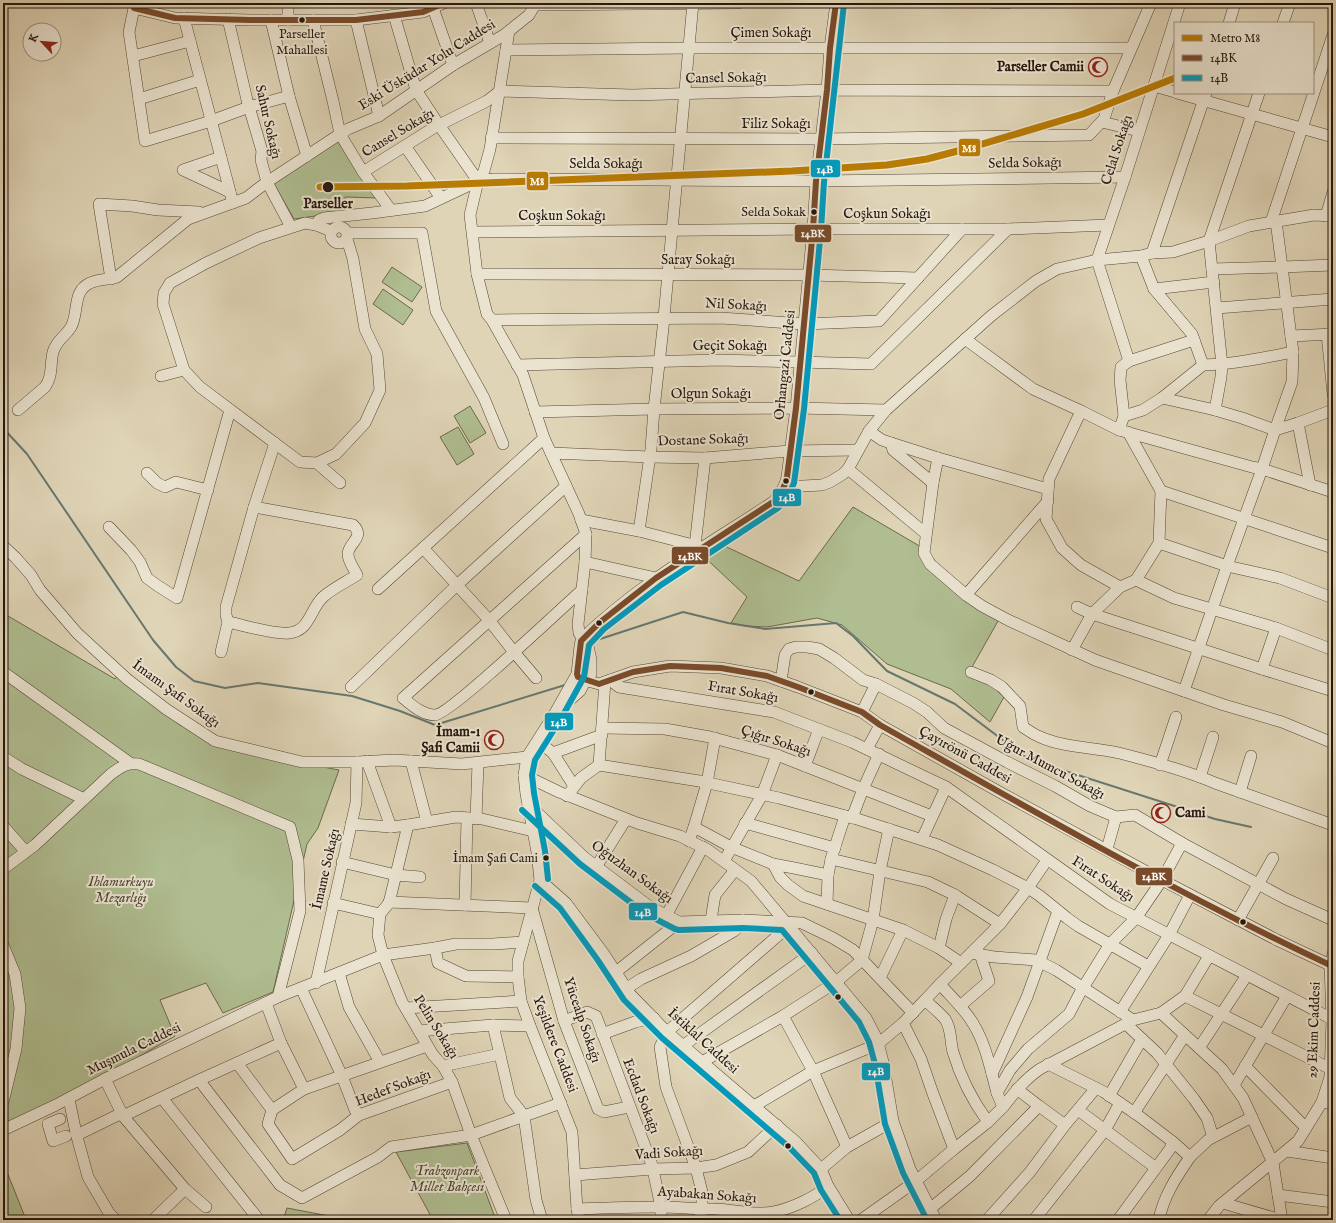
<svg xmlns="http://www.w3.org/2000/svg" width="1336" height="1223" font-family="'IM FELL English',serif">
  <rect width="100%" height="100%" fill="#dfd4b6"/>
  <filter id="stains"><feTurbulence type="fractalNoise" baseFrequency=".005" numOctaves="4"/><feColorMatrix values="0 0 0 0 .2 0 0 0 0 .09 0 0 0 0 .02 0 0 0 .5 -.17"/></filter>
  <radialGradient id="worn" r=".72"><stop offset=".6" stop-color="#630" stop-opacity="0"/><stop offset="1" stop-color="#630" stop-opacity=".3"/></radialGradient>
  <g fill="#afbd90" stroke="#6a6a4e">
    <path d="M336 139 377 198 345 197 344 212 294 219 273 182Z"/>
    <path d="M392 267 422 287 412 302 382 282Z"/>
    <path d="M383 289 413 310 403 325 373 304Z"/>
    <path d="M470 406 486 433 470 443 454 416Z"/>
    <path d="M458 427 474 454 457 465 440 437Z"/>
    <path d="M853 507 928 551 962 599 998 621 972 667 1004 697 990 722 951 689 887 664 842 625 817 618 767 627 745 626 731 623 747 597 700 553 716 542 799 581Z"/>
    <path d="M3 613 115 679 119 674 180 725 264 756 339 770 318 828 307 844 273 992 223 1013 206 983 160 1000 175 1036 3 1134Z"/>
    <path d="M467 1143 496 1220H433L396 1152Z"/>
    <path d="M3 1162 25 1217 34 1220H3Z"/>
    <path d="M287 1208 350 1220H283Z"/>
  </g>
  <g fill="none" stroke-linecap="round" stroke-linejoin="round">
    <g stroke="#67776f" stroke-width="2">
      <path d="M3 428 27 454 153 640 176 667 194 681 225 688 258 683 352 696 400 711 435 725 565 685"/>
      <path d="M597 640 683 612 728 623 765 629 836 623 853 636 887 671 955 704 1028 759 1215 819 1251 827"/>
    </g>
    <defs>
      <g id="minor">
        <path d="M136 3 134 8 129 32 145 141 211 121 249 107 289 96"/>
        <path d="M476 3 490 43"/>
        <path d="M994 3H1008"/>
        <path d="M1180 3 1125 177 1097 260 1129 361 1194 340"/>
        <path d="M535 5 738 3"/>
        <path d="M134 8 175 18 250 20H356L423 12 444 3"/>
        <path d="M433 8 453 65"/>
        <path d="M394 15 416 90 439 125 478 181"/>
        <path d="M184 18 233 203"/>
        <path d="M228 19 247 100 262 151 261 160 267 182 291 227"/>
        <path d="M271 20 289 96 307 156"/>
        <path d="M288 20V3"/>
        <path d="M313 20 333 101 340 134 363 172 391 210"/>
        <path d="M356 20 379 116"/>
        <path d="M1229 23 1235 3"/>
        <path d="M1283 23 1290 3"/>
        <path d="M509 31 490 149 484 171 478 181 470 215 477 274 487 314 492 320 523 375 544 438 579 514 586 534 585 562 578 624 579 633 588 642"/>
        <path d="M506 50 689 48H1131"/>
        <path d="M133 56 190 41"/>
        <path d="M1154 86 1175 92"/>
        <path d="M1177 93 1333 137"/>
        <path d="M139 99 200 80"/>
        <path d="M1102 122 1139 131"/>
        <path d="M491 138 821 139 1089 135 1104 119 1113 91 1151 3"/>
        <path d="M405 146 441 198"/>
        <path d="M221 157 183 170 230 192"/>
        <path d="M363 172 435 127 487 101 500 91 632 95 827 90 1113 91"/>
        <path d="M1326 216 1333 192"/>
        <path d="M1276 221 1282 267 1333 265"/>
        <path d="M1271 222 1333 35"/>
        <path d="M316 225 319 220 324 218 372 213 425 206 478 181 494 179 816 181 1125 177"/>
        <circle cx="339" cy="235" r="8"/>
        <path d="M331 231 316 225 305 223 259 238 206 263 170 283 164 293 163 304 184 370 200 387 300 462 317 463 336 454 365 423 380 390 377 354 365 329 353 259 347 239"/>
        <path d="M473 232 813 229H1008L1108 225"/>
        <path d="M348 233H422L436 311 484 398 503 444"/>
        <path d="M1152 253 1206 93"/>
        <path d="M477 274 809 275 918 278"/>
        <path d="M111 279 99 204 132 206 158 210 199 212"/>
        <path d="M1154 289 1214 282"/>
        <path d="M1217 308 1333 299"/>
        <path d="M492 320 721 318 804 324 879 321 962 229"/>
        <path d="M1327 334 1333 394"/>
        <path d="M1291 336 1333 334"/>
        <path d="M965 339 1033 389 1081 411 1119 430 1252 467 1262 469 1333 492"/>
        <path d="M517 365 720 360 871 364 1008 229"/>
        <path d="M1203 365C1234 364 1263 358 1293 352"/>
        <path d="M161 376 184 370"/>
        <path d="M1162 398 1215 410 1242 418 1275 430 1298 423 1333 410"/>
        <path d="M18 410 45 387C53 376 50 364 53 352 57 339 65 337 71 327 79 313 72 291 90 283 98 279 108 280 117 277L188 219 246 198 267 182 340 134 348 129 379 116 453 65 504 35 529 15 536 3"/>
        <path d="M1215 410 1221 377 1222 365 1209 241 1259 93"/>
        <path d="M1081 411 1049 479 1046 519 1062 548 1081 565 1120 587"/>
        <path d="M535 412 654 409 796 408 886 410"/>
        <path d="M1124 416 1120 380 1121 367 1129 361"/>
        <path d="M1298 423 1310 485"/>
        <path d="M1119 430 1124 416 1143 410 1162 398 1203 365 1192 334 1154 289 1141 256"/>
        <path d="M869 431 882 440 891 443 893 450 933 483"/>
        <path d="M891 443 938 458 1048 489"/>
        <path d="M551 453 650 457 705 458 790 451 857 450"/>
        <path d="M938 458 933 483 924 553 930 564 966 595 982 606 1008 620 1095 660 1224 705 1282 722 1333 743"/>
        <path d="M317 463 340 483"/>
        <path d="M848 469 925 533"/>
        <path d="M147 473 157 483 165 487 176 482 208 490"/>
        <path d="M784 487 822 485 830 482 843 474 848 469 869 431 886 410 991 316 1036 281 1057 269 1097 260 1141 256 1152 253 1173 252 1209 241 1249 226 1314 215 1333 216"/>
        <path d="M1161 491 1333 548"/>
        <path d="M581 520 639 531 651 449 654 409 663 328 693 3"/>
        <path d="M109 527 131 550 140 562 147 578 158 586 177 598 230 410"/>
        <path d="M639 531 701 547"/>
        <path d="M1159 543 1227 566 1280 578 1333 598"/>
        <path d="M3 546 15 557 31 575 40 590 77 633 127 679 166 709 215 741 302 762H357L394 760 462 764 527 757"/>
        <path d="M695 546 705 458"/>
        <path d="M423 548 457 585 566 486"/>
        <path d="M585 562 656 578"/>
        <path d="M1136 580 1174 598 1276 628 1333 650"/>
        <path d="M378 589 544 438"/>
        <path d="M582 590C563 607 449 715 435 715 422 715 412 705 403 698L586 534"/>
        <path d="M966 595 1048 501"/>
        <path d="M1077 607 1092 614 1262 669 1333 691"/>
        <path d="M228 622C243 625 275 635 289 633 310 631 310 609 323 597 333 588 346 582 357 575 354 569 348 561 348 554 348 543 366 537 353 525L254 507"/>
        <path d="M1072 650 1092 614 1120 587 1136 580 1159 543 1161 491 1128 432"/>
        <path d="M221 652 228 622 226 615V607L254 507 275 443"/>
        <path d="M1262 669 1276 628"/>
        <path d="M3 672 130 763"/>
        <path d="M971 672 991 680 1002 687 1020 706 1023 727C1028 730 1033 734 1038 736 1063 748 1093 747 1119 753 1151 761 1185 770 1215 783L1333 825"/>
        <path d="M577 674 581 679 599 684 633 672 670 666 721 668 767 676 798 687 862 712 880 725 1003 794 1162 880 1277 940 1330 965 1333 968"/>
        <path d="M610 680 619 687 774 712 852 742 946 787 1110 904 1332 1019"/>
        <path d="M781 681 785 655 789 649 796 647H807L819 649 834 658 863 680 876 684 913 703 927 712 944 728 1007 762 1055 786 1090 806 1116 817 1135 815 1182 843 1286 899 1333 920"/>
        <path d="M605 682 599 765 699 781 779 798 857 819 938 845 993 870 1028 888 1040 896 1067 918 1078 926 1148 966"/>
        <path d="M351 687 457 585 489 620 514 652 536 678"/>
        <path d="M1184 691 1227 566 1262 469 1275 430 1292 382 1293 352 1282 267 1212 269"/>
        <path d="M562 707 580 691 586 679 591 674V660L588 646 589 636"/>
        <path d="M862 712 876 684"/>
        <path d="M602 728 665 729 710 737 777 755 932 816"/>
        <path d="M538 741 553 753 602 735"/>
        <path d="M867 749 880 725"/>
        <path d="M553 753 574 786"/>
        <path d="M3 757 22 769 84 799"/>
        <path d="M367 761 391 827 408 825 389 903 380 914 378 935 383 955 435 948 456 944H493L523 942"/>
        <path d="M411 761 427 822"/>
        <path d="M1160 765 1176 717"/>
        <path d="M805 766 819 729"/>
        <path d="M524 775 559 792 637 823 680 836 708 850 751 881 866 1018 877 1039 883 1062 893 1121 910 1169 936 1220"/>
        <path d="M1200 777 1213 737"/>
        <path d="M1240 792 1251 756"/>
        <path d="M567 796 581 778 599 765"/>
        <path d="M528 804 585 858 650 907 679 922 743 920 802 923 833 938 853 950 913 1013"/>
        <path d="M845 816 831 859 828 875 794 868 773 864 780 877 788 885 803 896 903 930 939 948 961 963"/>
        <path d="M852 818 863 789 879 754"/>
        <path d="M476 819 478 763"/>
        <path d="M745 823 835 848"/>
        <path d="M351 824 391 827"/>
        <path d="M408 825 456 817 482 819 533 831"/>
        <path d="M3 826 26 852"/>
        <path d="M694 827 707 783 715 738"/>
        <path d="M922 839 946 787"/>
        <path d="M689 841 694 827 731 847 773 864"/>
        <path d="M1107 849 1116 817"/>
        <path d="M831 859 928 882 955 895 1000 924"/>
        <path d="M724 861 762 795 777 755"/>
        <path d="M342 862 396 875 420 877"/>
        <path d="M596 867 626 819"/>
        <path d="M3 869 35 845 111 774C122 766 126 763 139 764L290 827 298 860 300 911 278 997"/>
        <path d="M540 880 566 903 604 954 630 994 667 1032 796 1142 821 1169 828 1186 849 1220"/>
        <path d="M389 902 532 908 564 1021 598 1109 604 1112 629 1107"/>
        <path d="M333 903 380 914"/>
        <path d="M827 904 828 875"/>
        <path d="M465 905 467 818"/>
        <path d="M666 916 703 847"/>
        <path d="M711 920 715 895 735 870"/>
        <path d="M1238 920 1273 858"/>
        <path d="M3 945 15 974 20 1008 16 1049 3 1102"/>
        <path d="M435 948 438 963 466 976 518 977"/>
        <path d="M939 948 946 919 955 895"/>
        <path d="M971 953 994 957 1036 960 1056 970 1133 1020 1161 1013"/>
        <path d="M616 972 679 922"/>
        <path d="M339 973 349 1007 380 1062"/>
        <path d="M880 978 903 930"/>
        <path d="M316 983 356 803 357 762"/>
        <path d="M940 984 1000 924 1028 888 1047 860"/>
        <path d="M301 988 342 1076 355 1110 359 1115"/>
        <path d="M627 988 641 979 691 956 734 931 741 925 743 920"/>
        <path d="M1185 996 1209 956"/>
        <path d="M925 1000 940 984C951 997 965 1009 974 1025 986 1045 991 1071 997 1093"/>
        <path d="M266 1003 281 1043"/>
        <path d="M960 1006 989 981 980 954"/>
        <path d="M406 1008 521 1001"/>
        <path d="M1120 1012 1169 935 1190 895"/>
        <path d="M564 1021 587 1012 596 1016 652 1165 661 1207V1220"/>
        <path d="M1126 1024 1157 1053 1194 1099 1207 1118 1213 1137"/>
        <path d="M493 1025 510 1098 524 1116 561 1103"/>
        <path d="M419 1031 493 1025 530 1026"/>
        <path d="M602 1034 635 1022 654 1018"/>
        <path d="M684 1045 812 953"/>
        <path d="M427 1046 304 1089 281 1043 199 1080 280 1185 302 1198 378 1157 391 1147 471 1135 524 1116 536 1200 542 1220"/>
        <path d="M1199 1048 1247 975"/>
        <path d="M702 1062 783 1016"/>
        <path d="M237 1063 272 1110 268 1124 292 1159 340 1130 359 1115 452 1082"/>
        <path d="M1048 1064 1104 1092 1139 1116 1173 1142 1170 1149 1156 1168"/>
        <path d="M443 1066 500 1054"/>
        <path d="M1245 1066 1306 1128"/>
        <path d="M992 1074 1027 997 1058 911"/>
        <path d="M105 1079 123 1116 185 1189 206 1207"/>
        <path d="M1234 1085 1287 996"/>
        <path d="M1017 1089 1039 1106 1065 1125"/>
        <path d="M1109 1096 1142 1039"/>
        <path d="M162 1098 259 1220"/>
        <path d="M69 1099 76 1133 88 1177 109 1213 116 1220"/>
        <path d="M1322 1102 1333 1104"/>
        <path d="M754 1106 813 1071 878 1044 903 1023"/>
        <path d="M1003 1107C1014 1093 1025 1079 1040 1069L1133 1020"/>
        <path d="M272 1110 304 1089"/>
        <path d="M1078 1110 1105 1130 1120 1103"/>
        <path d="M1134 1113 1185 1035"/>
        <path d="M123 1116 199 1080"/>
        <path d="M60 1119 48 1124 53 1141 66 1136"/>
        <path d="M3 1130 56 1105 105 1079 278 997 383 955 402 1002 433 1055 443 1066 452 1082 471 1135 506 1220"/>
        <path d="M77 1135 122 1113"/>
        <path d="M847 1147 813 1071 783 1016 836 982 862 960 873 920 880 871 889 829"/>
        <path d="M954 1149 988 1122"/>
        <path d="M1287 1151 1333 1158"/>
        <path d="M1190 1157 1208 1140 1252 1117"/>
        <path d="M821 1169 847 1147 893 1121"/>
        <path d="M575 1175 653 1169 696 1168 716 1165 748 1152 777 1125"/>
        <path d="M1278 1195 1333 1202"/>
        <path d="M1223 1203 1281 1220"/>
        <path d="M577 1209C604 1208 631 1207 659 1207 677 1207 695 1209 713 1209 733 1209 754 1216 774 1212 792 1208 814 1198 828 1186"/>
        <path d="M930 1209 970 1176 1039 1106"/>
        <path d="M153 1220 185 1189"/>
        <path d="M579 1220 577 1209 572 1132 530 1026 521 1001 518 977V961L540 880 537 852 526 794 524 775 527 757 555 713 577 674 580 646 581 641 584 637C640 583 708 545 773 502 780 495 785 488 787 477L796 408 813 229 816 181 827 90 830 48 836 3"/>
        <path d="M699 1220 702 1209V1192L696 1168 666 1087 660 1047 667 1032 789 926"/>
        <path d="M861 1220 916 1181 954 1149 932 1091 921 1059 903 1023 925 1000C931 1006 939 1012 945 1019 952 1029 950 1042 953 1052 961 1079 972 1100 988 1122L1003 1107 997 1093 1010 1070 1028 1049 1069 1014 1081 991 1110 944 1136 918 1162 880 1182 843"/>
        <path d="M987 1220 1030 1172 1065 1125 1096 1088"/>
        <path d="M1034 1220 1105 1130 1156 1168 1118 1220"/>
        <path d="M1159 1220C1163 1197 1177 1176 1190 1157L1173 1142"/>
        <path d="M1208 1220 1219 1206 1298 1141 1322 1102 1330 1077 1332 1019 1330 965 1333 954"/>
        <path d="M1282 1220 1273 1163 1243 1098 1222 1069 1161 1013 1185 996 1331 1069"/>
      </g>
    </defs>
    <use href="#minor" stroke="#544636" stroke-width="12"/>
    <use href="#minor" stroke="#eae3d0" stroke-width="11"/>
    <defs>
      <g id="bus-1">
        <path d="M836 3 830 48 827 90 816 181 813 229 796 408 787 477C785 487 780 495 773 502L656 578 599 623 581 641 577 674 578 677 599 684 633 672 670 666 721 668 767 676 798 687 862 712 880 725C1028 808 1176 893 1330 965L1333 968"/>
        <path d="M134 8 175 18 250 20H356L423 12 444 3"/>
      </g>
      <g id="bus-2">
        <path d="M522 810 580 864 646 914 675 929 679 930 743 928 782 930 859 1022 869 1042 875 1064 885 1124 903 1173 927 1220"/>
        <path d="M548 879 545 851 534 793 532 775 535 760 562 717 584 677 589 645 604 629 661 585 778 508 788 496 794 483 804 409 821 230 824 182 844 4"/>
        <path d="M535 886 560 908 597 959 624 1000 662 1038 790 1148 814 1173 821 1190 840 1220"/>
      </g>
    </defs>
    <use href="#bus-1" stroke="#eae3d0" stroke-width="9"/>
    <use href="#bus-2" stroke="#eae3d0" stroke-width="9"/>
    <use href="#bus-1" stroke="#7a4b2a" stroke-width="6"/>
    <use href="#bus-2" stroke="#049abb" stroke-width="6"/>
    <defs>
      <path id="metro-1" d="M320 187 407 186 792 171 887 165 927 159 969 148 1083 114 1175 78"/>
    </defs>
    <use href="#metro-1" stroke="#eae3d0" stroke-width="10"/>
    <use href="#metro-1" stroke="#b87b04" stroke-width="7"/>
  </g>
  <defs>
    <symbol id="mosque-ring" viewBox="-11 -11 22 22"><circle r="9.5" fill="#eae3d0" stroke="#8f2418" stroke-width="1.5"/><path d="M3.5-4.9A6 6 0 1 0 3.5 4.9A5 5 0 1 1 3.5-4.9Z" fill="#8f2418"/></symbol>
  </defs>
  <g fill-rule="evenodd">
    <use href="#mosque-ring" x="1087" y="56" width="22" height="22"/>
    <use href="#mosque-ring" x="483" y="729" width="22" height="22"/>
    <use href="#mosque-ring" x="1150" y="802" width="22" height="22"/>
  </g>
  <g fill="#26160c" stroke="#eae3d0" stroke-width="1.5">
    <circle cx="302" cy="20" r="3.5"/>
    <circle cx="328" cy="187" r="6"/>
    <circle cx="814" cy="212" r="3.5"/>
    <circle cx="786" cy="481" r="3.5"/>
    <circle cx="599" cy="623" r="3.5"/>
    <circle cx="811" cy="692" r="3.5"/>
    <circle cx="546" cy="858" r="3.5"/>
    <circle cx="1243" cy="922" r="3.5"/>
    <circle cx="838" cy="997" r="3.5"/>
    <circle cx="788" cy="1146" r="3.5"/>
  </g>
  <g text-anchor="middle" dominant-baseline="central" stroke-width="4" stroke-linejoin="round" paint-order="stroke">
    <g font-size="13" fill="#26160c" stroke="#eae3d0" text-anchor="end">
      <text x="302" y="34" text-anchor="middle">Parseller<tspan x="302" dy="16">Mahallesi</tspan></text>
      <text x="806" y="212">Selda Sokak</text>
      <text x="538" y="858">İmam Şafi Cami</text>
    </g>
    <g font-size="14" fill="#26160c" stroke="#eae3d0">
      <text x="771" y="33">Çimen Sokağı</text>
      <text transform="translate(427 65) rotate(-32)">Eski Üsküdar Yolu Caddesi</text>
      <text transform="translate(726 78) rotate(-1)">Cansel Sokağı</text>
      <text transform="translate(268 122) rotate(77)">Sahur Sokağı</text>
      <text x="776" y="124">Filiz Sokağı</text>
      <text transform="translate(398 133) rotate(-31)">Cansel Sokağı</text>
      <text transform="translate(1117 150) rotate(-72)">Celal Sokağı</text>
      <text transform="translate(1025 163) rotate(-1)">Selda Sokağı</text>
      <text x="606" y="164">Selda Sokağı</text>
      <text x="887" y="214">Coşkun Sokağı</text>
      <text x="562" y="216">Coşkun Sokağı</text>
      <text x="698" y="260">Saray Sokağı</text>
      <text transform="translate(736 305) rotate(3)">Nil Sokağı</text>
      <text x="730" y="346">Geçit Sokağı</text>
      <text transform="translate(785 365) rotate(-84)">Orhangazi Caddesi</text>
      <text x="711" y="394">Olgun Sokağı</text>
      <text transform="translate(703 440) rotate(-2)">Dostane Sokağı</text>
      <text transform="translate(743 692) rotate(10)">Fırat Sokağı</text>
      <text transform="translate(176 694) rotate(36)">İmamı Şafi Sokağı</text>
      <text transform="translate(776 741) rotate(18)">Çığır Sokağı</text>
      <text transform="translate(965 755) rotate(29)">Çayırönü Caddesi</text>
      <text transform="translate(1050 767) rotate(28)">Uğur Mumcu Sokağı</text>
      <text transform="translate(326 869) rotate(-77)">İmame Sokağı</text>
      <text transform="translate(632 872) rotate(36)">Oğuzhan Sokağı</text>
      <text transform="translate(1103 879) rotate(33)">Fırat Sokağı</text>
      <text transform="translate(582 1020) rotate(71)">Yücealp Sokağı</text>
      <text transform="translate(436 1027) rotate(58)">Pelin Sokağı</text>
      <text transform="translate(1314 1030) rotate(-88)">29 Ekim Caddesi</text>
      <text transform="translate(703 1041) rotate(42)">İstiklal Caddesi</text>
      <text transform="translate(555 1044) rotate(69)">Yeşildere Caddesi</text>
      <text transform="translate(134 1049) rotate(-26)">Muşmula Caddesi</text>
      <text transform="translate(393 1088) rotate(-21)">Hedef Sokağı</text>
      <text transform="translate(641 1096) rotate(69)">Ecdad Sokağı</text>
      <text transform="translate(669 1153) rotate(-4)">Vadi Sokağı</text>
      <text transform="translate(707 1195) rotate(4)">Ayabakan Sokağı</text>
    </g>
    <g font-size="14" font-weight="bold" fill="#26160c" stroke="#eae3d0" text-anchor="end">
      <text x="1084" y="67">Parseller Camii</text>
      <text x="480" y="732">İmam-ı<tspan x="480" dy="16">Şafi Camii</tspan></text>
      <text x="1175" y="813" text-anchor="start">Cami</text>
    </g>
    <g font-size="14" font-weight="bold" fill="#26160c" stroke="#eae3d0">
      <text x="328" y="204">Parseller</text>
    </g>
    <g font-size="14" font-style="italic" fill="#4f4834" stroke="#eae3d0">
      <text x="121" y="882">Ihlamurkuyu<tspan x="121" dy="16">Mezarlığı</tspan></text>
      <text x="447" y="1171">Trabzonpark<tspan x="447" dy="16">Millet Bahçesi</tspan></text>
    </g>
  </g>
  <g stroke="#eae3d0" stroke-width="1.5">
    <rect x="958" y="138" width="23" height="19" rx="4" fill="#b87b04"/>
    <rect x="810" y="159" width="31" height="19" rx="4" fill="#049abb"/>
    <rect x="526" y="171" width="23" height="20" rx="4" fill="#b87b04"/>
    <rect x="794" y="224" width="38" height="19" rx="4" fill="#7a4b2a"/>
    <rect x="772" y="488" width="30" height="19" rx="4" fill="#049abb"/>
    <rect x="671" y="546" width="38" height="19" rx="4" fill="#7a4b2a"/>
    <rect x="544" y="712" width="30" height="19" rx="4" fill="#049abb"/>
    <rect x="1135" y="867" width="38" height="19" rx="4" fill="#7a4b2a"/>
    <rect x="628" y="902" width="30" height="19" rx="4" fill="#049abb"/>
    <rect x="861" y="1062" width="30" height="19" rx="4" fill="#049abb"/>
  </g>
  <g font-size="11" text-anchor="middle" font-weight="bold" fill="#fff">
    <text x="969" y="152">M8</text>
    <text x="825" y="173">14B</text>
    <text x="537" y="185">M8</text>
    <text x="813" y="237">14BK</text>
    <text x="787" y="501">14B</text>
    <text x="690" y="560">14BK</text>
    <text x="559" y="726">14B</text>
    <text x="1154" y="880">14BK</text>
    <text x="643" y="916">14B</text>
    <text x="876" y="1075">14B</text>
  </g>
  <rect width="1336" height="1223" fill="none" stroke="#dfd4b6" stroke-width="16"/>
  <rect x="4" y="4" width="1328" height="1215" fill="none" stroke="#26160c" stroke-width="2"/>
  <rect x="8" y="8" width="1320" height="1207" fill="none" stroke="#26160c"/>
  <rect x="1174" y="22" width="140" height="72" fill="#eae3d0" stroke="#9c9182"/>
  <rect x="1182" y="35" width="20" height="6" fill="#b87b04" stroke="#9c9182"/>
  <text x="1210" y="42" font-size="12" fill="#26160c">Metro M8</text>
  <rect x="1182" y="55" width="20" height="6" fill="#7a4b2a" stroke="#9c9182"/>
  <text x="1210" y="62" font-size="12" fill="#26160c">14BK</text>
  <rect x="1182" y="75" width="20" height="6" fill="#049abb" stroke="#9c9182"/>
  <text x="1210" y="82" font-size="12" fill="#26160c">14B</text>
  <g transform="translate(42 42) rotate(296)"><circle r="19" fill="#eae3d0" stroke="#9c9182"/>
  <path d="M0-3L7 15L0 10L-7 15Z" fill="#8f2418"/>
  <text y="-6" font-size="11" font-weight="bold" text-anchor="middle" fill="#26160c">K</text>
  </g>
  <rect width="100%" height="100%" filter="url(#stains)"/>
  <rect width="100%" height="100%" fill="url(#worn)"/>
</svg>
